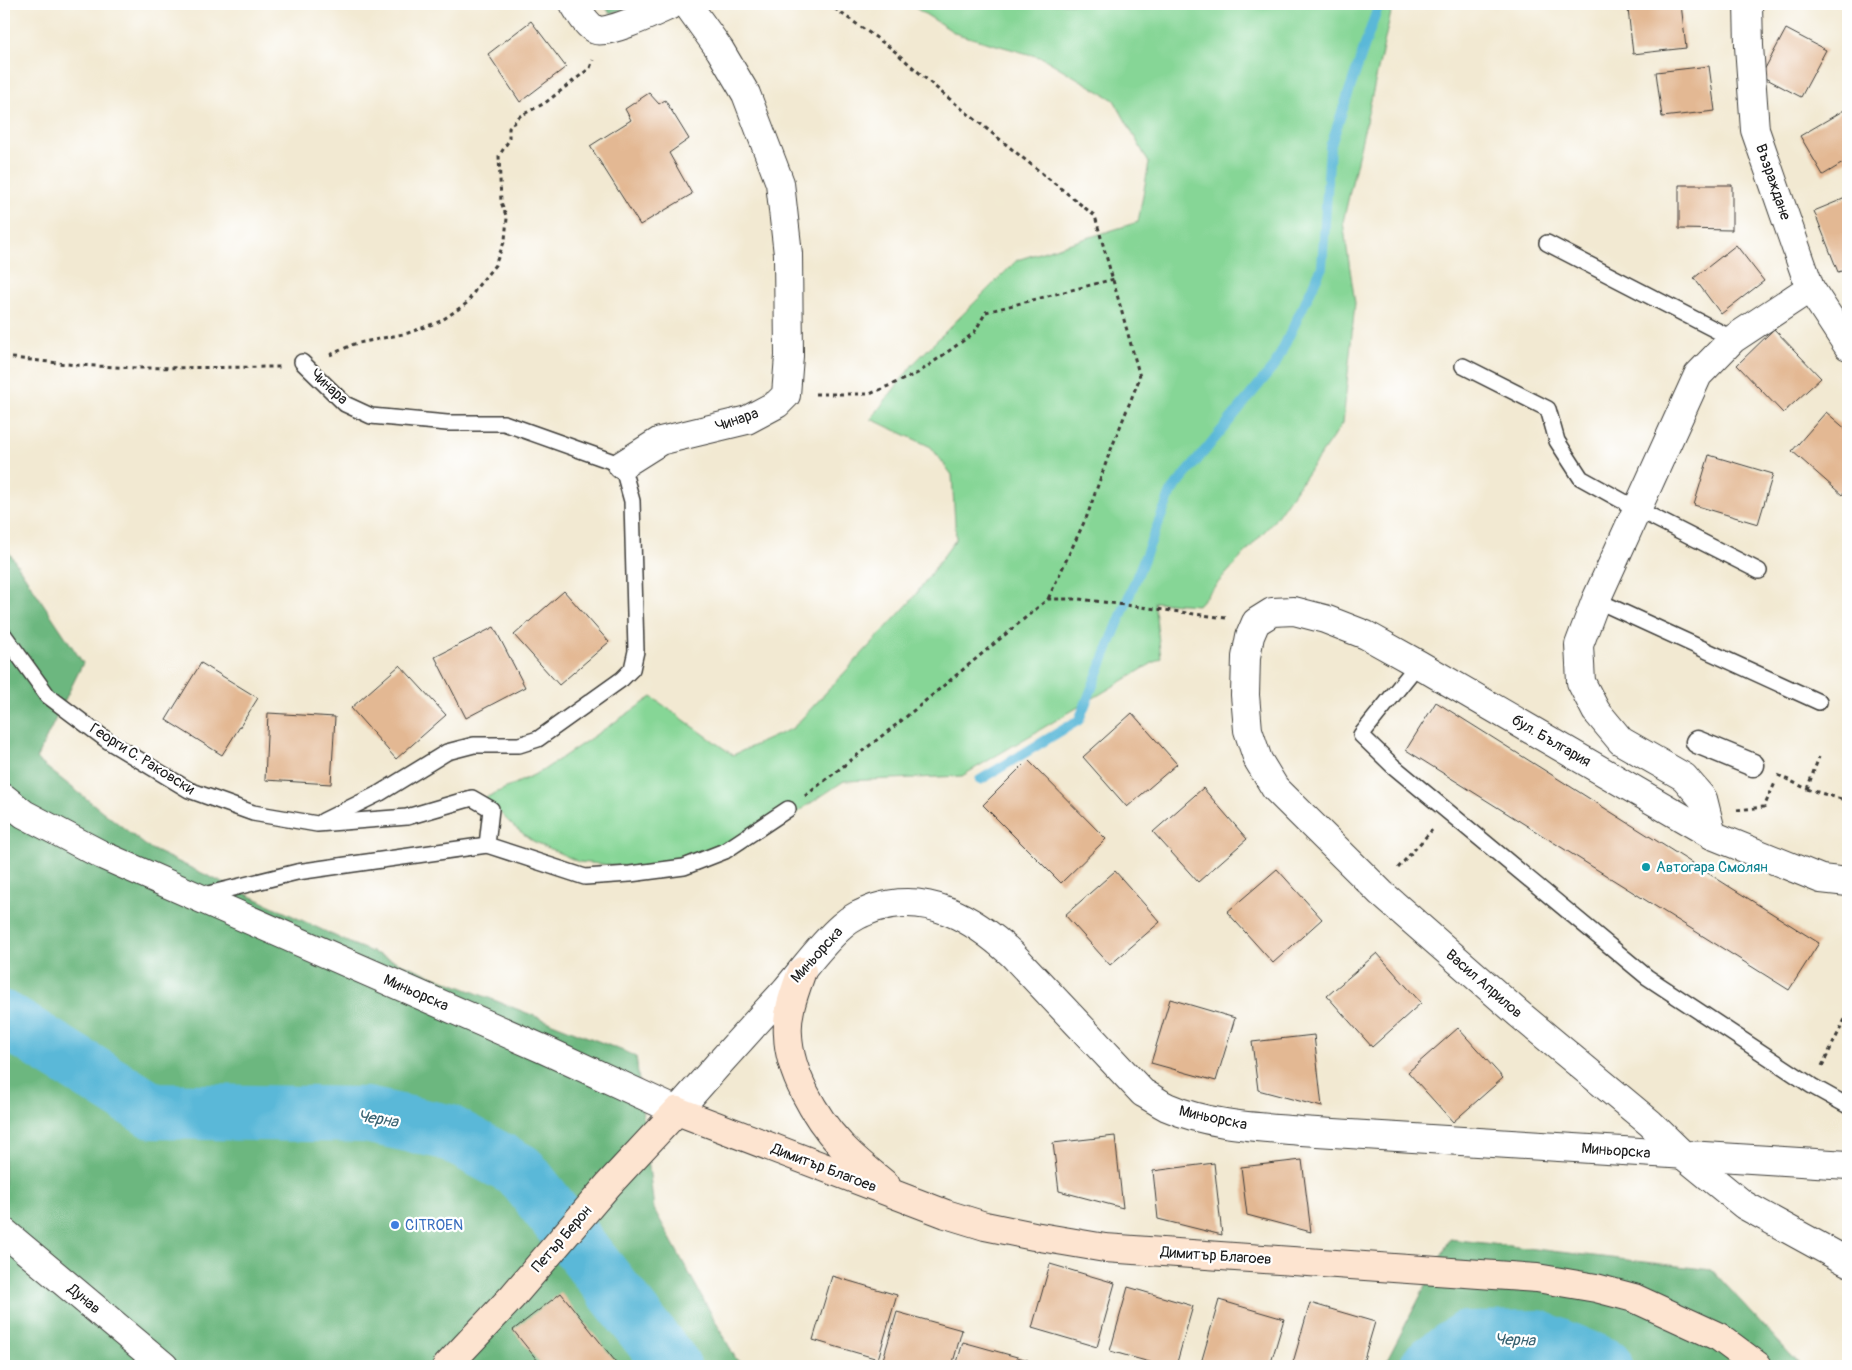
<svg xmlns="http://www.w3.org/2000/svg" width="1852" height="1370" font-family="Pangolin,sans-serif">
  <rect width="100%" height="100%" fill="#fff"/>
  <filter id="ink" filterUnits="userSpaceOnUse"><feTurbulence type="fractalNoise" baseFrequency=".02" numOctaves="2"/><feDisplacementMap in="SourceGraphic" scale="10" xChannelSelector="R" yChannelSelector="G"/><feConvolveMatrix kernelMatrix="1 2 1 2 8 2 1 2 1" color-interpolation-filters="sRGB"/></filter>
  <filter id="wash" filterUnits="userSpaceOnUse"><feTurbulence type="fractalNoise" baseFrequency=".0096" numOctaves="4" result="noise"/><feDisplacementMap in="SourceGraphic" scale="20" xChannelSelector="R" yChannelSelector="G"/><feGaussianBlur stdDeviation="1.12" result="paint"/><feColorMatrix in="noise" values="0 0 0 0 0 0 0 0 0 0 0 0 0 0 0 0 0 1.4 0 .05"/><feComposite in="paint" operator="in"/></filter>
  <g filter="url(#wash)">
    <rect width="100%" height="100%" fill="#f2e9d2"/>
    <path fill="#86d696" stroke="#517959" d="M909 4H1393L1343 222 1355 303 1343 423 1273 522 1198 605 1154 602 1161 658 962 776 844 781 740 850 694 860 641 868 579 862 533 841 513 826 485 798 542 771 652 697 733 755 793 728 910 602 956 539 952 475 931 447 871 419 914 363 1017 260 1138 222 1149 163 1114 100 1043 58 957 34Z"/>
    <g fill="#6cb77f" stroke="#446a4e">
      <path d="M604 4H639L610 14Z"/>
      <path d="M4 545 83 663 36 759 149 848 352 944 636 1056 654 1209 736 1359 744 1366H4Z"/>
      <path d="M1450 1239 1712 1270 1801 1366H1384Z"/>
    </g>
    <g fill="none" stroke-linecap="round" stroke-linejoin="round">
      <path stroke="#5ab8d8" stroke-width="10" d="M980 780 1079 720 1171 492 1275 365 1322 267 1330 147 1379 4"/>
      <g stroke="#5ab8d8" stroke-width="56">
        <path d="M4 1019 153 1111 366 1115 447 1132 520 1171 673 1366"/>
        <path d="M1428 1366 1466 1339 1538 1338 1605 1366"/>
      </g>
    </g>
    <g id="blocks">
      <g fill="#e3b893">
        <path d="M1675 4H1681L1686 48 1633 54 1628 9Z"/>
        <path d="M531 21 566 67 520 102 488 54Z"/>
        <path d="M1786 29 1826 50 1801 97 1761 76Z"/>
        <path d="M1709 66 1715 111 1662 117 1656 72Z"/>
        <path d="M649 93 659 104 665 100 689 139 669 153 692 194 640 225 590 146 631 120 625 109Z"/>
        <path d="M1846 109 1848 113V160L1823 175 1800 136Z"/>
        <path d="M1679 185H1732V230L1679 229Z"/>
        <path d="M1848 197V269L1838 272 1814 211Z"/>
        <path d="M1736 245 1764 281 1721 314 1694 278Z"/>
        <path d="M1774 329 1821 378 1783 413 1737 365Z"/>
        <path d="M1826 412 1848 431V488L1842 495 1792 451Z"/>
        <path d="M1709 455 1773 474 1758 524 1694 505Z"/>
        <path d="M564 591 609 642 559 685 514 635Z"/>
        <path d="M494 627 525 687 466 718 435 657Z"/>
        <path d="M201 663 258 698 222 755 166 720Z"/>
        <path d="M400 665 446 715 396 759 351 708Z"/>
        <path d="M1436 702 1819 943 1789 990 1406 750Z"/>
        <path d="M268 713 335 717 331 784 265 780Z"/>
        <path d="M1132 713 1177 764 1127 807 1083 757Z"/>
        <path d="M1028 760 1106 839 1061 883 983 805Z"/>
        <path d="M1203 788 1247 839 1198 882 1153 832Z"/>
        <path d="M1277 869 1322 919 1273 963 1227 912Z"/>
        <path d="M1115 871 1160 922 1110 965 1065 915Z"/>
        <path d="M1377 953 1421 1003 1372 1047 1327 996Z"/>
        <path d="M1170 999 1235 1018 1216 1081 1151 1063Z"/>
        <path d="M1458 1028 1503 1078 1453 1122 1408 1072Z"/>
        <path d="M1314 1035 1322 1107 1258 1090 1252 1042Z"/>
        <path d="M1115 1136 1123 1208 1059 1191 1053 1143Z"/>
        <path d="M1302 1160 1311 1232 1247 1215 1241 1167Z"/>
        <path d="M1214 1163 1222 1235 1158 1219 1153 1171Z"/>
        <path d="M1050 1264 1115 1283 1097 1347 1032 1328Z"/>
        <path d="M832 1276 897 1295 878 1359 813 1340Z"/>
        <path d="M1128 1287 1193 1306 1176 1366H1164L1110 1351Z"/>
        <path d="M561 1293 619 1366H542L513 1330Z"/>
        <path d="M1219 1300 1284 1319 1270 1366H1212L1201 1363Z"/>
        <path d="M1310 1303 1375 1322 1362 1366H1292Z"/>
        <path d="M897 1312 962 1330 952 1366H881Z"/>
        <path d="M963 1342 1028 1360 1027 1366H956Z"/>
      </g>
    </g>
  </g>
  <g filter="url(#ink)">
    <use href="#blocks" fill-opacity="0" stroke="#3c3b37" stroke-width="1"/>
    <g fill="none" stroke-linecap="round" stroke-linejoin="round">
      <defs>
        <g id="service">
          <path d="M1547 243 1733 339"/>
          <path d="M302 362 345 404 371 416 447 423H504L622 465 632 501 636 651 632 669 622 679 538 739 519 745H474L447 752 380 793 323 821"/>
          <path d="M1463 366 1548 409 1557 441 1581 478 1637 509 1759 571"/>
          <path d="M1596 600 1819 702"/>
          <path d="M4 635 48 696 108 741 189 790 253 813 317 824 407 817 472 798 491 809 487 845 585 877 630 874 684 867 725 851 788 809"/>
          <path d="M1418 664 1361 735 1393 766 1647 977 1812 1086 1848 1106"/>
          <path d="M200 896 297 872 487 845"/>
        </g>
        <path id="pedestrian" d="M1697 742 1753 765"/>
        <g id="minor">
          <path d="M574 4C580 13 586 25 596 30 608 35 659 10 673 4"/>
          <path d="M1748 4 1749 46 1755 130 1810 288 1848 346"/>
          <path d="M622 465 660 441 747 420 777 404 786 395 789 356 788 254 780 183 746 94 720 50 687 4"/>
          <path d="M4 798 24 814 102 855 543 1049 677 1111"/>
          <path d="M1712 835 1703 799 1684 777 1621 741 1596 711 1581 682 1579 645 1596 600 1698 375 1733 339 1810 288"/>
          <path d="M1848 882 1821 879 1712 835 1418 664 1366 635 1325 619 1294 611 1272 612 1256 622 1250 636 1246 657 1245 695 1248 730 1258 760 1275 788 1381 893 1519 1014 1650 1123 1684 1156 1744 1205 1848 1262"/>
          <path d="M4 1232 164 1366"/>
        </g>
        <path id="tertiary" d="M677 1111C712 1071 748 1031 784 992 803 970 820 945 842 926 852 917 862 913 875 908 928 891 974 919 1012 954L1143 1093C1151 1097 1159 1103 1167 1107 1208 1125 1257 1127 1301 1131L1848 1165"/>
        <g id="secondary">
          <path d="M802 971C795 991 786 1013 788 1035 789 1072 815 1117 840 1144 853 1159 871 1172 886 1185"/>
          <path d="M447 1366 512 1297 609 1184 677 1111 946 1214 985 1226 1034 1236 1105 1248 1537 1278 1596 1288 1634 1298 1719 1337 1758 1366"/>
        </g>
      </defs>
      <use href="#service" stroke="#3c3b37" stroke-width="18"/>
      <use href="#pedestrian" stroke="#3c3b37" stroke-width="25"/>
      <use href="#minor" stroke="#3c3b37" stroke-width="30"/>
      <use href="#tertiary" stroke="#3c3b37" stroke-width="30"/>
      <use href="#secondary" stroke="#3c3b37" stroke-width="30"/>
      <g stroke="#3c3b37" stroke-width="3" stroke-dasharray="4 4" stroke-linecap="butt">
        <path d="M828 4 891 48 941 92 1095 216 1140 377 1108 457 1087 516 1048 599"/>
        <path d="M330 355 354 344 408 333 441 321 467 303 478 286 495 265 505 240 507 218 501 202 499 156 509 140V128L520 116 545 103 590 68 593 60"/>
        <path d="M4 357 76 365 137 368 280 367"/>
        <path d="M815 394H870L918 373 974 333 986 312 1114 279"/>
        <path d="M1778 775 1807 789 1848 801"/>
        <path d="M1807 789 1819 757"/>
        <path d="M805 796 901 721 1048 599H1079L1226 618"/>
        <path d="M1737 810 1764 807 1775 783"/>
        <path d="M1398 868 1432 830"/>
        <path d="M1822 1066 1848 1013"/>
      </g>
      <use href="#service" stroke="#fff" stroke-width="15"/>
      <use href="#pedestrian" stroke="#fff" stroke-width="22"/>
      <use href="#minor" stroke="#fff" stroke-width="28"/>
      <use href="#tertiary" stroke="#fff" stroke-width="28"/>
      <use href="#secondary" stroke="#fde4d0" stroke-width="28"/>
    </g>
  </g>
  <circle fill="#0f9aa8" stroke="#fff" stroke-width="2" cx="1646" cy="867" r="5"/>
  <circle fill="#3f7fe0" stroke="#fff" stroke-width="2" cx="395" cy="1225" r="5"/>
  <g text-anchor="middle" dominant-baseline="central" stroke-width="4.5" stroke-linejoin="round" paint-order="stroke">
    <g font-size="15" fill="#1c1c1c" stroke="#fff">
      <text transform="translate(1773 182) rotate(71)">Възраждане</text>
      <text transform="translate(329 387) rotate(42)">Чинара</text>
      <text transform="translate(737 420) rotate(-19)">Чинара</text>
      <text transform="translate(1551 741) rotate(30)">бул. България</text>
      <text transform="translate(142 759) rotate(32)">Георги С. Раковски</text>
      <text transform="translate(817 955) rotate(-48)">Миньорска</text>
      <text transform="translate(1484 984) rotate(41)">Васил Априлов</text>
      <text transform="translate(416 993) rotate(24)">Миньорска</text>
      <text transform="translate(1213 1118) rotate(12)">Миньорска</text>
      <text transform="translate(1616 1151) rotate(4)">Миньорска</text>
      <text transform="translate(824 1168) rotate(21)">Димитър Благоев</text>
      <text transform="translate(562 1239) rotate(-49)">Петър Берон</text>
      <text transform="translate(1216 1256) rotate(4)">Димитър Благоев</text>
      <text transform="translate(84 1299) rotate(40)">Дунав</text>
    </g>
    <g font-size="15" fill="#0d838f" stroke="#fff" text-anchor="start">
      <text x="1656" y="867">Автогара Смолян</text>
    </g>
    <g font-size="15" fill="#366cbe" stroke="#fff" text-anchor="start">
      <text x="405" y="1225">CITROEN</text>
    </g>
    <g font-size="16" font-style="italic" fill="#386271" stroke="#fff">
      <text transform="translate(378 1119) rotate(9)">Черна</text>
      <text transform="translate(1515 1340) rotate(2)">Черна</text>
    </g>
  </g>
  <rect width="1852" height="1370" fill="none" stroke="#fff" stroke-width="20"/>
</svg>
